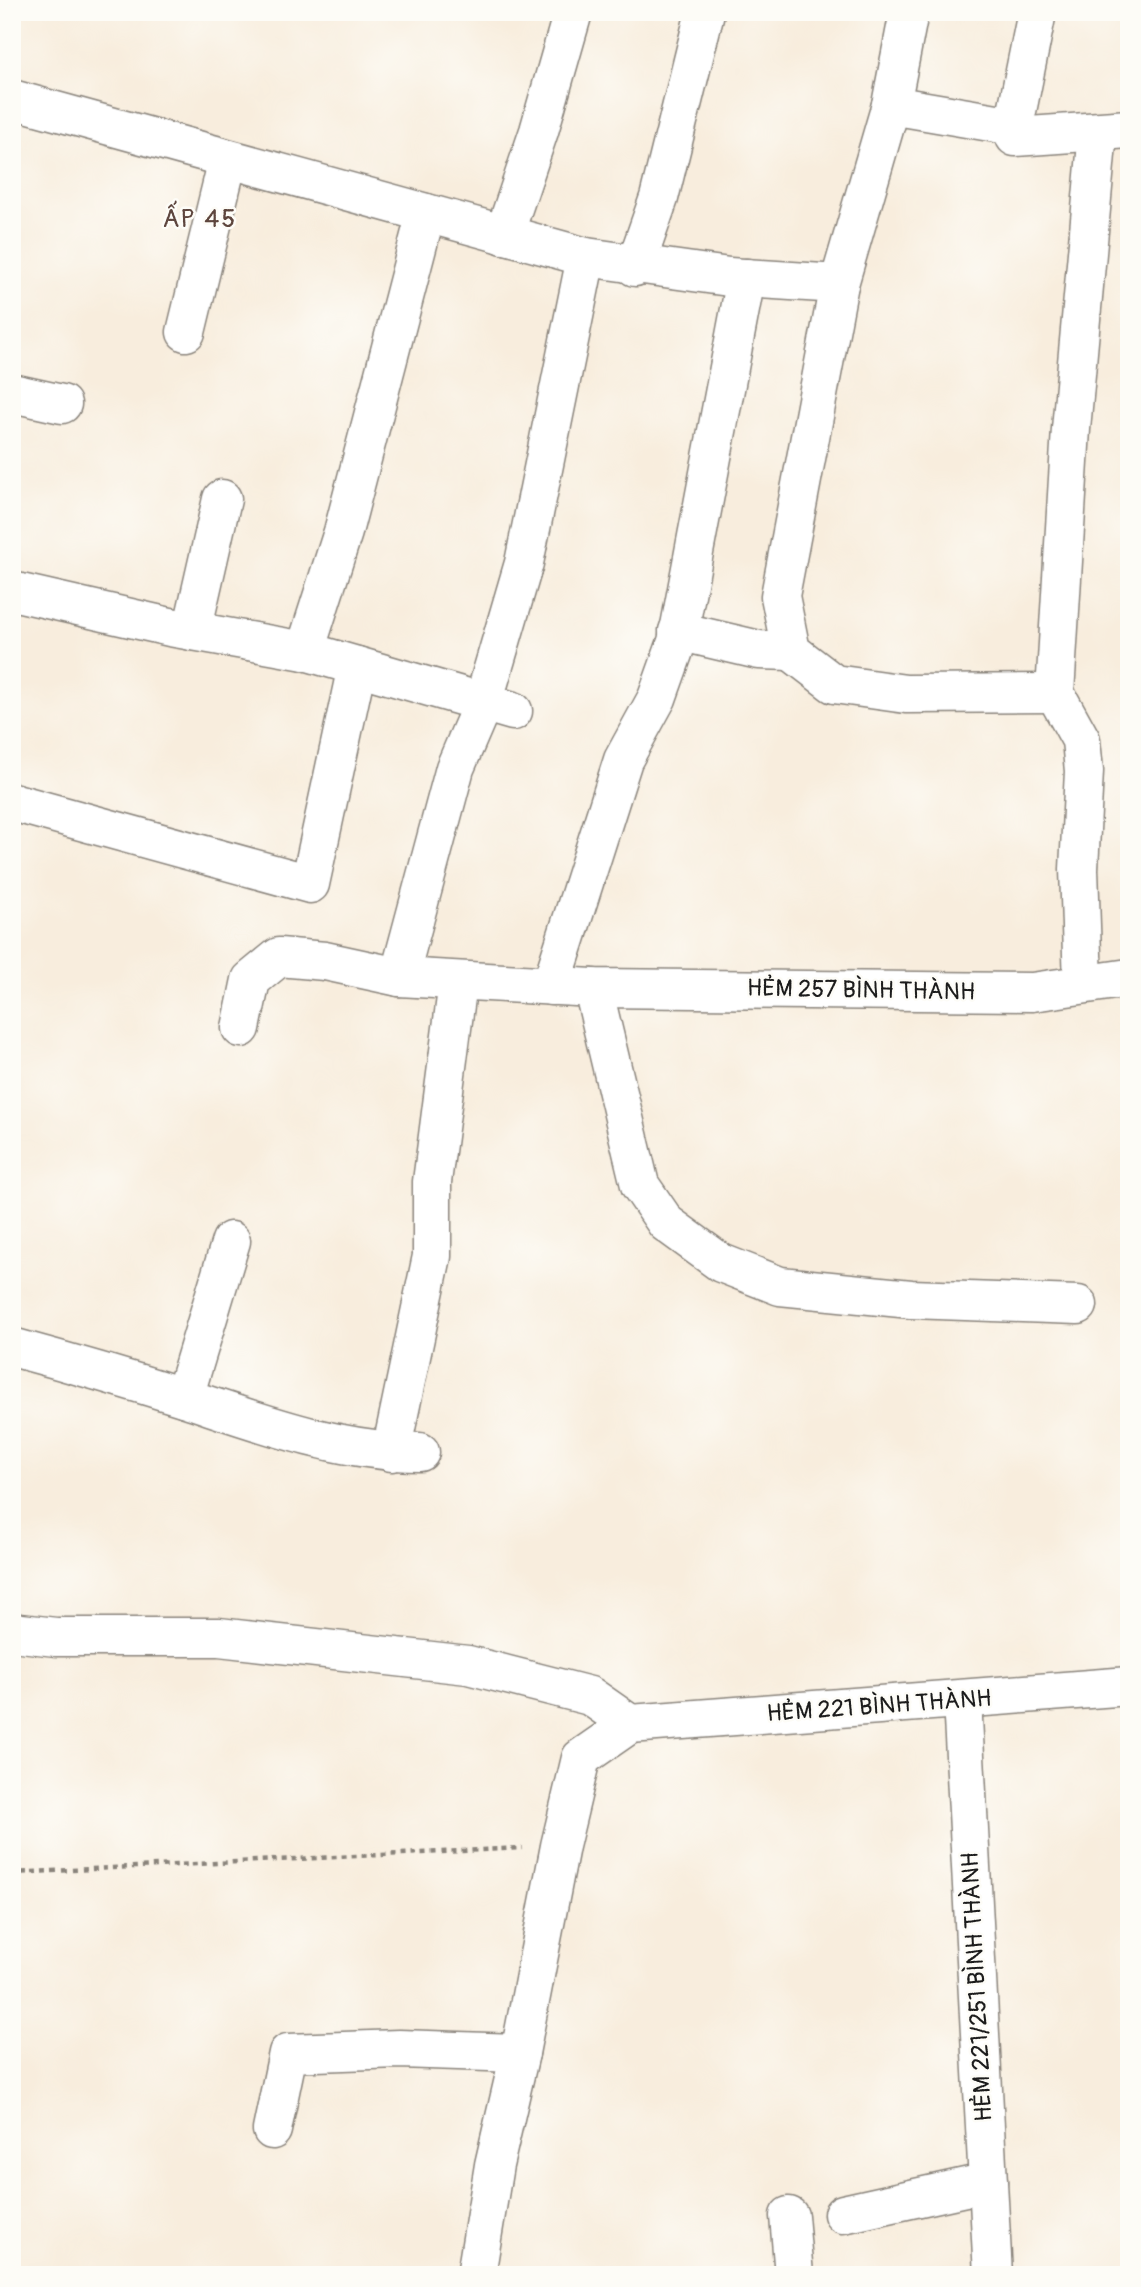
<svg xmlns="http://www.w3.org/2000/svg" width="1141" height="2287" font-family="Pangolin,sans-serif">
  <rect width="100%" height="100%" fill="#fdfcf7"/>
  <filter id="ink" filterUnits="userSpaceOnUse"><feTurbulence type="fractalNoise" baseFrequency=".0143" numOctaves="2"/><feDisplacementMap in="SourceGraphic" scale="14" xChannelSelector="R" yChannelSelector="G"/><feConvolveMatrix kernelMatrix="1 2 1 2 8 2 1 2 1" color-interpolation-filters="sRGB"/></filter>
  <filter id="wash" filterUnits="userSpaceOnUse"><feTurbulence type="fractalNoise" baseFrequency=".00686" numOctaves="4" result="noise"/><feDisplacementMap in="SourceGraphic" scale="28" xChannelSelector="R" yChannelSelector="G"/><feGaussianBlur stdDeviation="1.57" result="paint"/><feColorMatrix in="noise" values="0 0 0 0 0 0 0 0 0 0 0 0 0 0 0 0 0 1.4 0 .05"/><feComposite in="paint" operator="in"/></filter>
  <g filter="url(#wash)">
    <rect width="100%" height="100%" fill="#f8eddd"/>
  </g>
  <g filter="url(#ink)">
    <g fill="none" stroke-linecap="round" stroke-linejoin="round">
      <defs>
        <g id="minor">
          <path d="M1037 12 1014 126 1015 137 1129 129"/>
          <path d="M12 99 586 257 729 277 839 284 891 105 1014 126"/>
          <path d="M891 105 909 12"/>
          <path d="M504 235 539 131 573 12"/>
          <path d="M635 267 659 198 705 12"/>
          <path d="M839 284 780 596 791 651 834 684 906 694 1055 693"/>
          <path d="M186 332 228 159"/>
          <path d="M12 393 62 404"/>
          <path d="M12 591 170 627 305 651 513 711"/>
          <path d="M192 631 222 499"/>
          <path d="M678 631 759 650 791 651"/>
          <path d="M305 651 343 532 426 213"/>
          <path d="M12 802 310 884 357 666"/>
          <path d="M399 977 455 768 483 703 524 563 586 257"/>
          <path d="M1083 983 1079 869 1084 771 1081 740 1055 693 1071 429 1098 132"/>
          <path d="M551 986 623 760 657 698 677 642 746 278"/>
          <path d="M593 988 640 1185 666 1223 721 1263 780 1286 911 1299 1078 1305"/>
          <path d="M241 1028 251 980 279 957 325 961 399 977 593 988 1032 992 1129 978"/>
          <path d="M12 1347C71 1363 129 1380 186 1398 262 1423 339 1452 420 1452"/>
          <path d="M184 1397 231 1241"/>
          <path d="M391 1452 432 1256V1182L458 982"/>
          <path d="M12 1632 56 1637H219L468 1665 590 1696 630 1724"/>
          <path d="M962 1700 993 2275"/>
          <path d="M630 1724 1129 1686"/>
          <path d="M272 2130 288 2053 399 2049 520 2053"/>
          <path d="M843 2214 988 2182"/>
          <path d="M789 2216 794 2275"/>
          <path d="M476 2275 494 2165 520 2053 560 1846 581 1758 630 1724"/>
        </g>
      </defs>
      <use href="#minor" stroke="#8a847c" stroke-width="41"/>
      <path stroke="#8a847c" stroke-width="4.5" stroke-dasharray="5 5" stroke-linecap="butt" d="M12 1873 522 1848"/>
      <use href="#minor" stroke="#fff" stroke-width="38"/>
    </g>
  </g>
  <g text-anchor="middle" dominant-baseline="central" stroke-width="5" stroke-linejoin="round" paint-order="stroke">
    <g font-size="24" fill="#1c1c1c" stroke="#fdfcf7">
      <text transform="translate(861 990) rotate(1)">HẺM 257 BÌNH THÀNH</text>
      <text transform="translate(879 1706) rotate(-4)">HẺM 221 BÌNH THÀNH</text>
      <text transform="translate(977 1987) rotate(-93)">HẺM 221/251 BÌNH THÀNH</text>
    </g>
    <g font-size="26" letter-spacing="2" fill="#5e463e" stroke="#fdfcf7">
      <text x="200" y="219">ẤP 45</text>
    </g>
  </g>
  <rect width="1141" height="2287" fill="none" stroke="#fdfcf7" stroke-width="42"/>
</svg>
